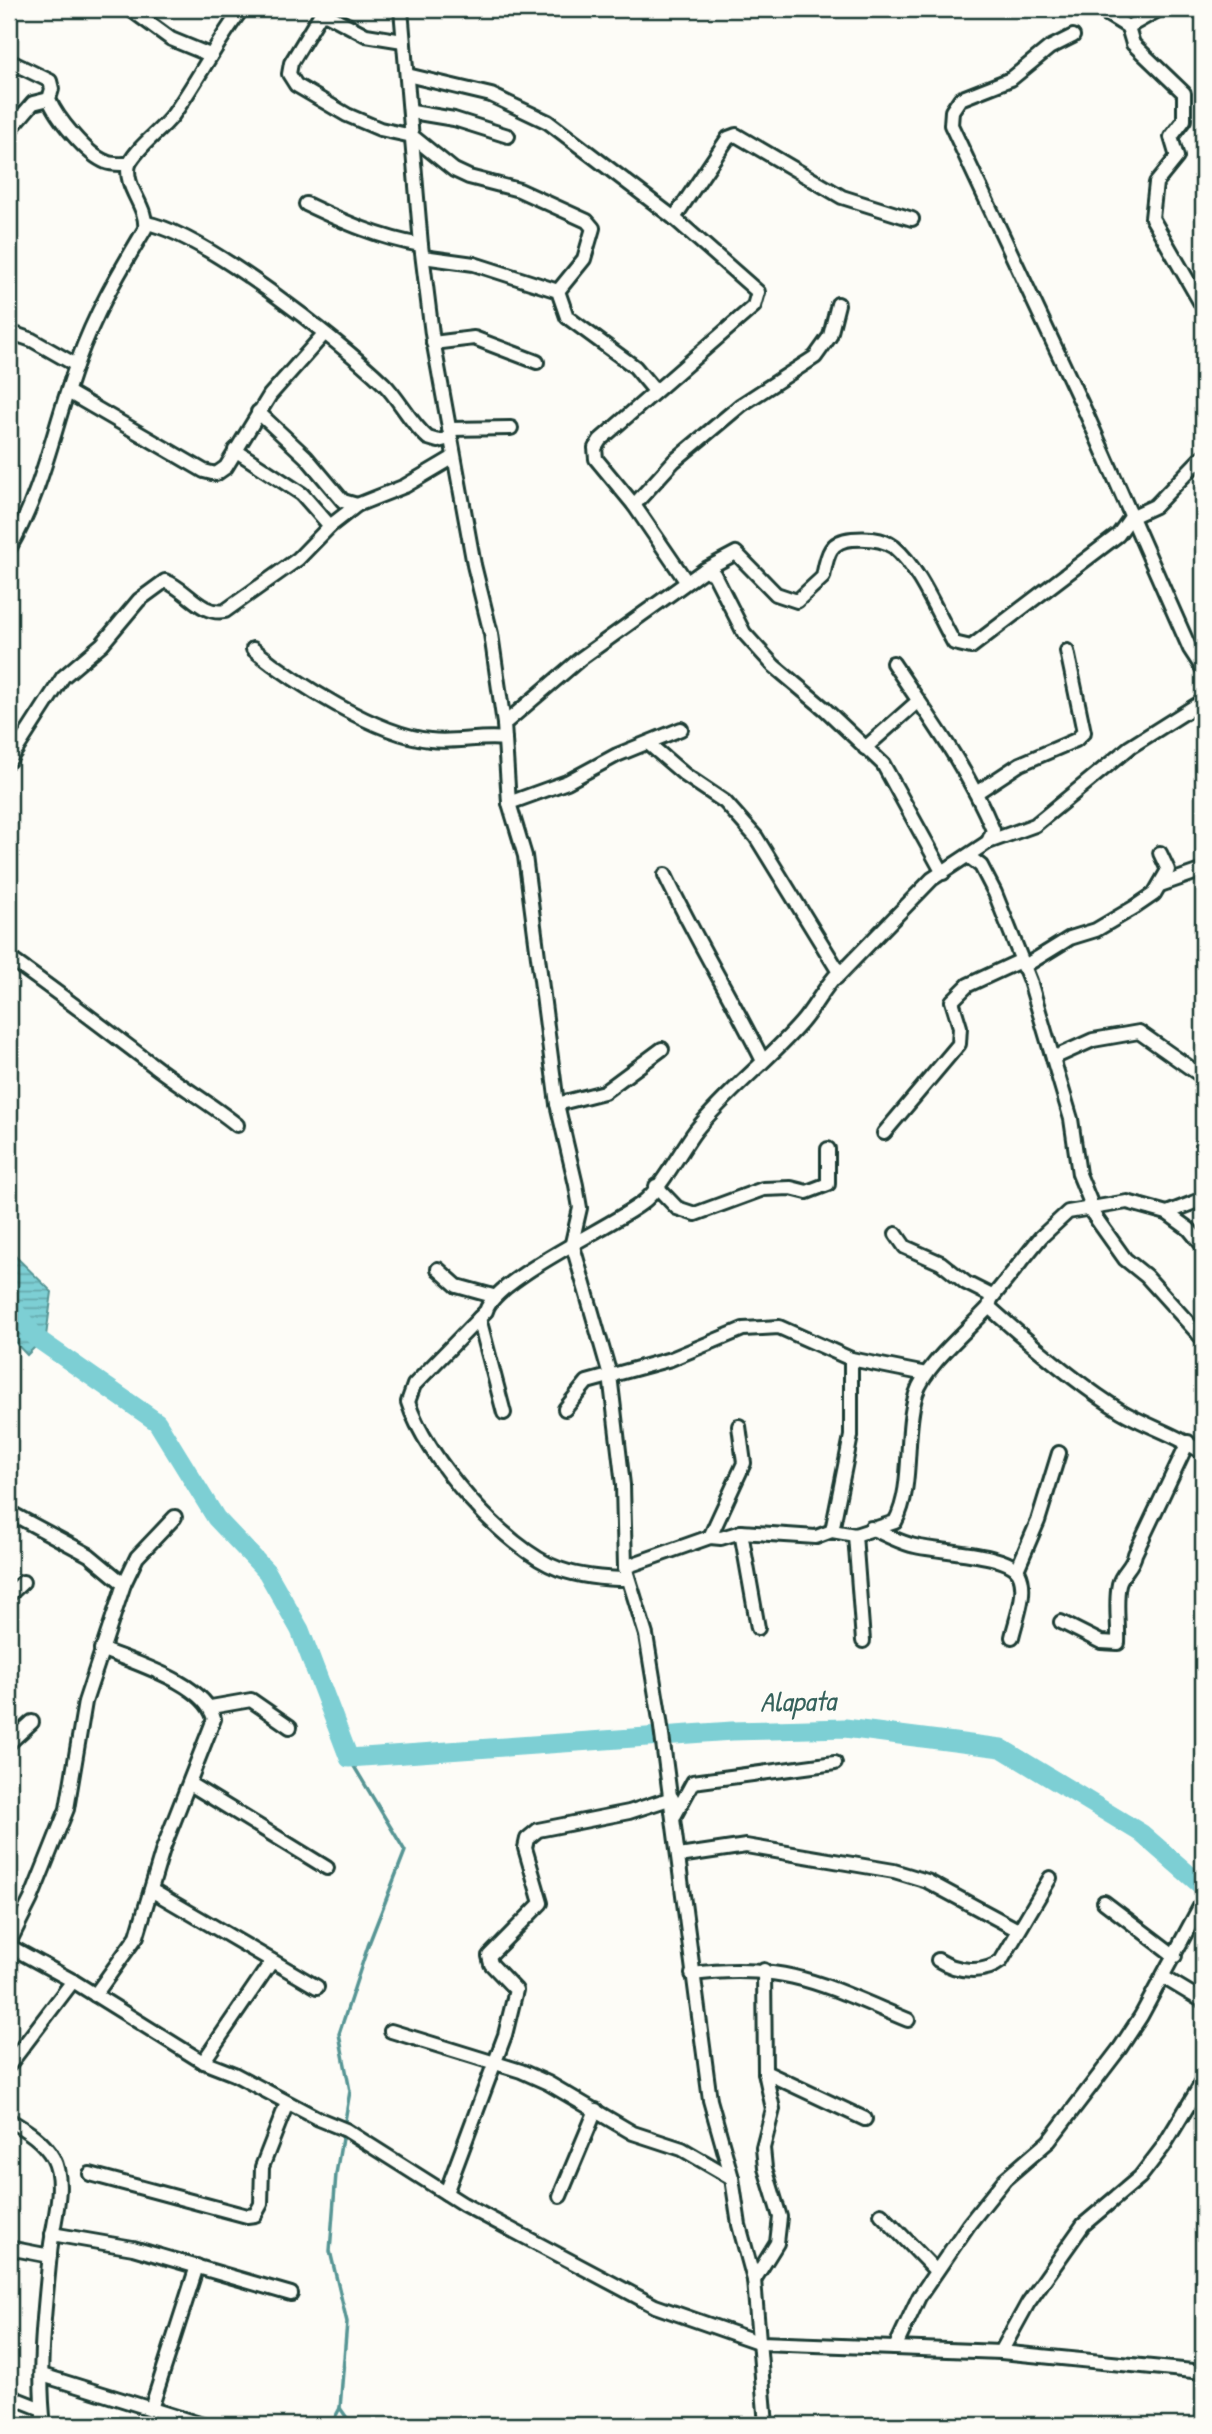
<svg xmlns="http://www.w3.org/2000/svg" width="1212" height="2434" font-family="'Patrick Hand',sans-serif">
  <defs>
    <pattern id="water-rules" width="6" height="5" patternUnits="userSpaceOnUse" patternTransform="scale(1.75)"><rect width="6" height="5" fill="#7dcfd4"/><path d="M0 2.5h6" fill="none" stroke="#66a9ad"/></pattern>
  </defs>
  <rect width="100%" height="100%" fill="#fdfcf7"/>
  <filter id="ink" filterUnits="userSpaceOnUse"><feTurbulence type="fractalNoise" baseFrequency=".0143" numOctaves="2"/><feDisplacementMap in="SourceGraphic" scale="14" xChannelSelector="R" yChannelSelector="G"/><feConvolveMatrix kernelMatrix="1 2 1 2 8 2 1 2 1" color-interpolation-filters="sRGB"/></filter>
  <g filter="url(#ink)">
    <path fill="url(#water-rules)" stroke="#579594" stroke-width="2" d="M9 1250 52 1292 46 1336 27 1355 9 1336Z"/>
    <g fill="none" stroke-linecap="round" stroke-linejoin="round">
      <g stroke="#579594" stroke-width="3.5">
        <path d="M340 2408 352 2425"/>
        <path d="M331 2425 340 2408 347 2322 330 2251 336 2174 350 2091 339 2034 368 1946 405 1851 349 1758"/>
      </g>
      <path stroke="#7dcfd4" stroke-width="19" d="M9 1304 35 1337 157 1422 216 1518 267 1572 300 1630 349 1758 732 1731 845 1728 1001 1748 1141 1833 1203 1887"/>
      <defs>
        <g id="street">
          <path d="M130 9 171 39 210 55"/>
          <path d="M401 9 421 245 432 334 474 565 491 634 504 724 509 803 525 856 557 1104 576 1185 580 1208 572 1243 610 1375 623 1485 625 1567 646 1635 660 1720 710 2100 732 2178 739 2225 754 2280 766 2425"/>
          <path d="M1099 9 1128 27 1160 9"/>
          <path d="M1128 27 1133 44 1184 93V120L1171 137 1177 157 1156 183 1152 218 1203 307"/>
          <path d="M1073 36 1049 48 1011 79 960 99 952 111 951 125 1086 413 1190 649 1203 669"/>
          <path d="M403 41 366 35 326 14 320 15 291 63 289 74 296 85 347 115 380 129 412 136 454 170 469 177 519 190 587 221 593 228 584 259 558 291"/>
          <path d="M9 61 50 81 52 89 49 99C56 117 87 155 106 162 112 165 121 164 129 164"/>
          <path d="M407 75 491 95 548 122 674 218 758 292 754 306 600 440 595 448 596 459 634 505 686 581"/>
          <path d="M412 112 454 119 508 136"/>
          <path d="M9 131 33 103 49 99"/>
          <path d="M306 204C344 222 380 238 421 245"/>
          <path d="M674 218 728 138 736 135 842 197 912 219"/>
          <path d="M146 223C205 234 338 340 384 384 400 400 410 423 428 438L438 441 450 438"/>
          <path d="M423 257 474 264 558 291 567 317 635 367 655 391"/>
          <path d="M9 332 32 340 76 365"/>
          <path d="M433 343 474 338 537 362"/>
          <path d="M68 392 204 471 216 474 226 467 270 395 324 334"/>
          <path d="M258 412 306 457 343 501 357 505"/>
          <path d="M449 429 511 428"/>
          <path d="M235 450 302 494 330 526"/>
          <path d="M634 505 674 461 741 405 815 357 830 336 838 304"/>
          <path d="M9 549C43 491 54 426 77 363 96 311 117 276 145 229 148 206 123 187 129 164 139 145 160 132 173 115 198 80 216 43 242 9"/>
          <path d="M704 570 736 553 776 594 797 601 823 577C827 557 828 541 852 539 866 538 882 538 894 547 919 568 938 615 954 643L971 647 1118 535 1131 517 1155 506 1203 456"/>
          <path d="M253 649C294 682 377 735 430 740 455 743 480 736 505 739"/>
          <path d="M893 663C929 717 968 769 993 830L988 842"/>
          <path d="M504 724 580 659 704 570 714 574 744 633 774 666 825 709 883 764 943 873"/>
          <path d="M649 744 685 775 725 802 756 837 839 972C824 987 815 1007 801 1023 768 1061 727 1091 696 1130 680 1151 662 1188 642 1203 611 1227 495 1279 486 1311L414 1385 408 1402C425 1457 505 1549 559 1569 582 1577 604 1579 628 1579L625 1567 710 1537 721 1538 741 1532 816 1537 832 1531 855 1535 895 1522C914 1488 904 1433 916 1394 925 1365 968 1330 989 1307L991 1299 1041 1237 1068 1212 1127 1202 1167 1213 1203 1199"/>
          <path d="M865 748 917 702"/>
          <path d="M9 761 63 677 102 644 139 600 165 581C187 589 201 616 225 611L298 559 330 526 357 505 405 486 454 457"/>
          <path d="M976 793 1020 764 1076 740 1084 732 1067 651"/>
          <path d="M509 803 567 782 617 755 681 729"/>
          <path d="M968 856 981 866 995 893 1030 981 1071 1119 1079 1174 1090 1201 1088 1207 1125 1259 1146 1276 1203 1339"/>
          <path d="M665 875C695 938 731 997 762 1059"/>
          <path d="M1160 885 1203 870"/>
          <path d="M9 958C58 992 105 1029 153 1065 180 1086 210 1103 237 1125"/>
          <path d="M1023 967 1070 938 1096 930 1135 907 1154 894 1168 870 1160 853"/>
          <path d="M836 978 932 879 988 842 1035 825 1130 747 1203 701"/>
          <path d="M1053 1058 1093 1040 1139 1032 1203 1077"/>
          <path d="M557 1104 604 1092 662 1049"/>
          <path d="M884 1133 959 1044 960 1027 952 1001 968 985 1020 961"/>
          <path d="M656 1186 677 1208 695 1214 763 1189 791 1188 807 1192 828 1184V1149"/>
          <path d="M1167 1213 1189 1229 1203 1246"/>
          <path d="M896 1234 905 1247 941 1263 966 1283 992 1296 991 1299"/>
          <path d="M438 1269 457 1286 493 1296"/>
          <path d="M989 1307C1027 1341 1078 1385 1121 1411 1148 1427 1178 1435 1203 1453"/>
          <path d="M479 1318 504 1413"/>
          <path d="M565 1409 587 1382 671 1359 743 1329 779 1327 851 1359 926 1374"/>
          <path d="M9 1512 89 1555 124 1584 85 1702 67 1809 31 1899 9 1943"/>
          <path d="M871 1528C884 1534 897 1541 911 1545 933 1552 1008 1552 1019 1573 1028 1591 1016 1619 1012 1637"/>
          <path d="M832 1531 851 1436V1359"/>
          <path d="M741 1532 758 1628"/>
          <path d="M855 1535 863 1641"/>
          <path d="M710 1537 744 1463 739 1426"/>
          <path d="M1017 1570 1038 1521 1059 1453"/>
          <path d="M124 1584 137 1557 175 1517"/>
          <path d="M9 1595 23 1582"/>
          <path d="M1061 1622 1101 1642 1118 1643C1119 1625 1115 1602 1119 1584 1122 1572 1133 1567 1135 1554L1188 1442"/>
          <path d="M211 1707 251 1700 290 1727"/>
          <path d="M9 1743 32 1722"/>
          <path d="M190 1784 327 1868"/>
          <path d="M675 1815 693 1782 835 1763"/>
          <path d="M679 1856 746 1846 894 1871 927 1881 1018 1930"/>
          <path d="M151 1890 317 1987"/>
          <path d="M1104 1902 1175 1956"/>
          <path d="M9 1946 73 1981 203 2062 234 2074 319 2119 346 2130 463 2204 655 2306 761 2343 1001 2352 1203 2372"/>
          <path d="M938 1960C956 1971 983 1975 1001 1961L1050 1878"/>
          <path d="M692 1974C786 1962 824 1985 908 2020"/>
          <path d="M1163 1977 1203 2001"/>
          <path d="M95 1995 137 1936 163 1849 214 1719C205 1683 134 1663 101 1649"/>
          <path d="M391 2031 521 2071 548 2083 633 2133 682 2149 732 2178"/>
          <path d="M203 2062 272 1961"/>
          <path d="M9 2065 73 1981"/>
          <path d="M765 2072 865 2119"/>
          <path d="M9 2120C26 2130 43 2140 53 2158 67 2184 52 2225 50 2253 45 2309 37 2369 44 2425"/>
          <path d="M90 2174 247 2216 255 2215 261 2204 262 2167 287 2103"/>
          <path d="M446 2193 505 2035 516 1990 491 1964 489 1956 541 1903 525 1848 527 1839 538 1830 629 1812 672 1798"/>
          <path d="M560 2196 596 2110"/>
          <path d="M881 2214 936 2271"/>
          <path d="M52 2234 133 2248 291 2294"/>
          <path d="M9 2248 50 2256"/>
          <path d="M754 2280 777 2243 780 2217 765 2168 763 2148 773 2109 765 2072 764 1970"/>
          <path d="M895 2348 919 2297 969 2224 1005 2179 1049 2141 1120 2048 1141 2016 1203 1901"/>
          <path d="M1001 2352 1028 2303 1083 2225 1140 2177 1163 2147 1203 2081"/>
          <path d="M42 2375 203 2425"/>
          <path d="M9 2396 42 2409"/>
          <path d="M151 2409 197 2266"/>
        </g>
      </defs>
      <use href="#street" stroke="#1f3d34" stroke-width="18"/>
      <use href="#street" stroke="#fdfcf7" stroke-width="12"/>
    </g>
  </g>
  <g text-anchor="middle" dominant-baseline="central" stroke-width="6" stroke-linejoin="round" paint-order="stroke">
    <g font-size="28" font-style="italic" fill="#36625c" stroke="#fdfcf7">
      <text transform="translate(798 1701) rotate(-1)">Alapata</text>
    </g>
  </g>
  <rect width="1212" height="2434" fill="none" stroke="#fdfcf7" stroke-width="35"/>
  <rect x="18" y="18" width="1177" height="2399" fill="none" stroke="#1f3d34" stroke-width="2.5" filter="url(#ink)"/>
</svg>
